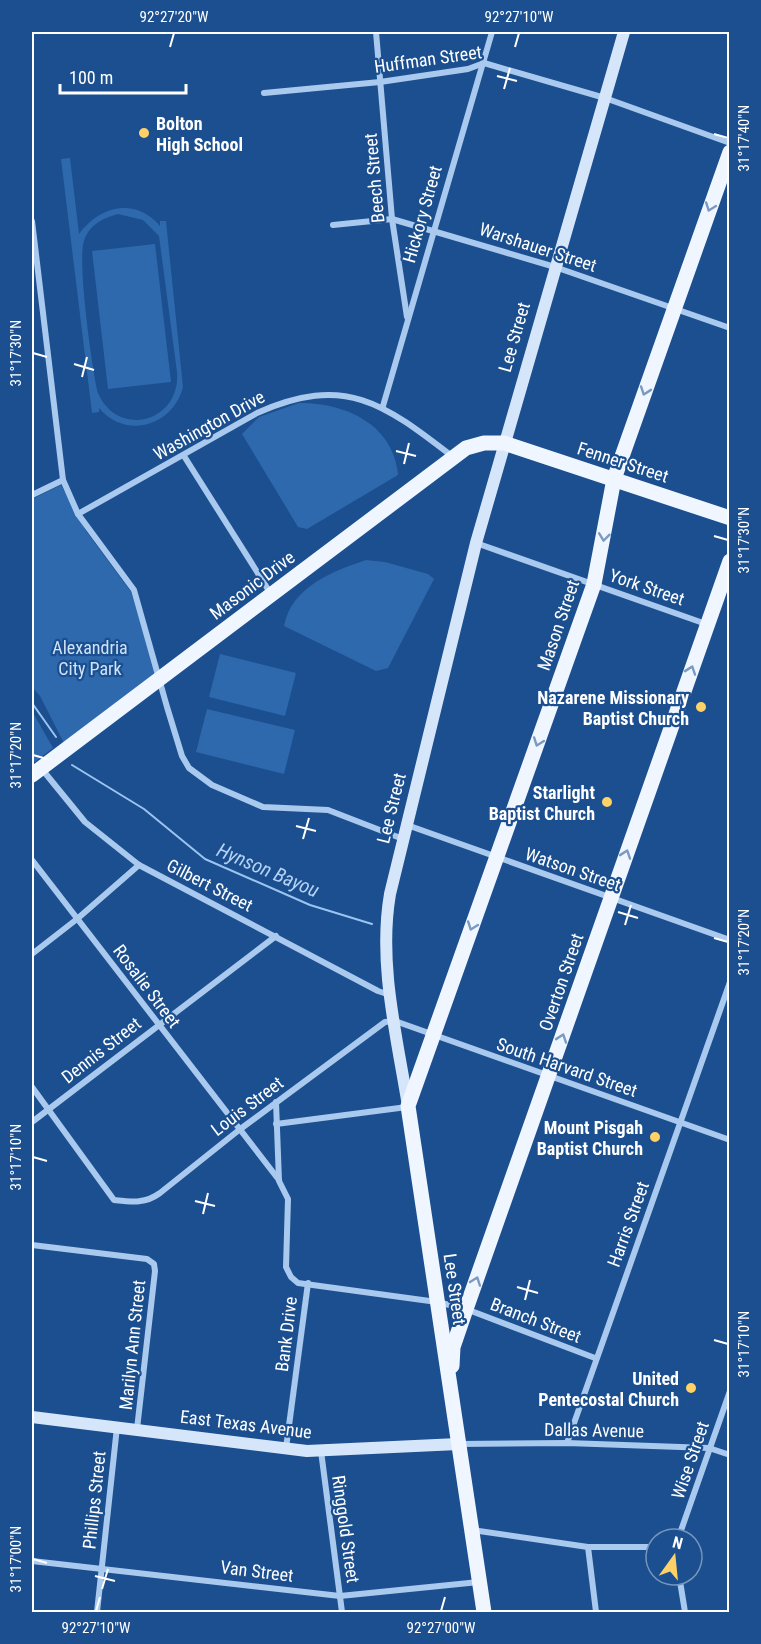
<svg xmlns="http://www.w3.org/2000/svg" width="761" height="1644" font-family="'Roboto Condensed',sans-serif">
  <rect width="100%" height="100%" fill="#1b4f8f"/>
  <g fill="#2e69ad" fill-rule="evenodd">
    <path d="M70 158 79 234C99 207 134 196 160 226V221H166L183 387C173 426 126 440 99 408V412L92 413 61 159ZM118 214 143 220 159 236 177 372C181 422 118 439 98 393 92 370 77 259 84 241 89 225 103 218 118 214Z"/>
    <path d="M155 244 171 382 108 389 92 251Z"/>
    <path d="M299 403C346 403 393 424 398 475L307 529 298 527 242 434 259 417Z"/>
    <path d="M61 485 86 531 131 592 159 680 67 749 40 696 32 687V499Z"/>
    <path d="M366 560 385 562 428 574 434 579 388 668 376 671 284 626C291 587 333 571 366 560Z"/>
    <path d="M220 654 296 673 285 716 209 697Z"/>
    <path d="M207 709 295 730 284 774 196 752Z"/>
    <path d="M32 711 53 748 32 764Z"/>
  </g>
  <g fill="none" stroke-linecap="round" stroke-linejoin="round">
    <g stroke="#9cc4f0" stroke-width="2">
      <path d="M32 703 56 737"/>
      <path d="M72 765 144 809 205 859 310 905 372 924"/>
    </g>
    <g stroke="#a9c9ee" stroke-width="6">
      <path d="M376 32 392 219 407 317"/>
      <path d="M264 93 380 82 468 69 484 63 605 98 730 143"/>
      <path d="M32 221 63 480 78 514 134 590 167 707 182 756 189 768 212 785 263 807 328 810 403 839"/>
      <path d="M333 225 392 219 555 267 730 328"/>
      <path d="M383 406 492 32"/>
      <path d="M184 456 271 594"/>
      <path d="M32 495 63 480"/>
      <path d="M78 514 257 413C345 374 383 403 453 457"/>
      <path d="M476 543 706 624"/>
      <path d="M41 768 85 822 139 865 378 991 390 995"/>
      <path d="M407 825 730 940"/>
      <path d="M32 860 279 1180"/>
      <path d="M32 954 77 919 139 865"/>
      <path d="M32 1087 114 1200C132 1202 145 1204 160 1193L239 1130 385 1022 395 1021 730 1140"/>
      <path d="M276 1102 279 1181 288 1199 286 1267 291 1277 298 1283 437 1302 466 1309 595 1358"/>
      <path d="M32 1122 276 936"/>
      <path d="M276 1124 407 1107"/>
      <path d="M32 1245 147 1259 154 1264 155 1271 137 1429"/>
      <path d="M567 1443 730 982"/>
      <path d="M458 1444 567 1443 709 1448 730 1455"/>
      <path d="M286 1448 308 1283"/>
      <path d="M321 1451 342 1612"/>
      <path d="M472 1530 588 1547H656"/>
      <path d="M678 1539 730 1391"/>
      <path d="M588 1547 596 1612"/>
      <path d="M32 1561 340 1596 479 1582"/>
      <path d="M679 1575 685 1612"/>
      <path d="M97 1612 117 1427"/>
    </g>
    <g stroke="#d6e6fa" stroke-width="12">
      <path d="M408 1106C397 1037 378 964 390 894L476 543 624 32"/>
      <path d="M32 1417 307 1451 458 1444"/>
    </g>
    <g stroke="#f0f6ff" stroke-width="15">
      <path d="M32 775 466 448 484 443H504L730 518"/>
      <path d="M452 1366 453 1347 466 1309 730 561"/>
      <path d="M484 1612 408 1106 594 584 614 479 730 152"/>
    </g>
  </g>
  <defs><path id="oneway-chevron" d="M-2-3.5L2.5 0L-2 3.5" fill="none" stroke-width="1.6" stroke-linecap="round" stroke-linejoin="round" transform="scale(1.5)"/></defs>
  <g stroke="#7b9ac1">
    <use href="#oneway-chevron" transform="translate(710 207) rotate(110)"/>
    <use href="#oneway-chevron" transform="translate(645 391) rotate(109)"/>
    <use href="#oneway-chevron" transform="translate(604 537) rotate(97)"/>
    <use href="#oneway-chevron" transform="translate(691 670) rotate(-71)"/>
    <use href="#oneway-chevron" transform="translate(538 742) rotate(110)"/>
    <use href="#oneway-chevron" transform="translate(626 854) rotate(-71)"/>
    <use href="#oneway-chevron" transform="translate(472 926) rotate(110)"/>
    <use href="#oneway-chevron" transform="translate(562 1038) rotate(-71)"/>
    <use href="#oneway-chevron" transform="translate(476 1281) rotate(-70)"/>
  </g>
  <path fill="none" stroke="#fff" stroke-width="2" d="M170 47 174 33M515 47 519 33M497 76 517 81M504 89 510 68M714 134 728 138M33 353 47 357M74 364 94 370M82 377 87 357M396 451 416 456M404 464 409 443M714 536 728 540M33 755 47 759M296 826 316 831M303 839 309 818M618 912 638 918M625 925 631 905M714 938 728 942M33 1157 47 1161M195 1201 215 1206M203 1214 208 1193M517 1287 538 1293M525 1300 530 1280M714 1340 728 1344M33 1559 47 1563M95 1576 115 1581M102 1589 108 1569M96 1611 100 1597M441 1611 445 1597"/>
  <g fill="#ffd166" stroke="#1b4f8f" stroke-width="2">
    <circle cx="144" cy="133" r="6"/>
    <circle cx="701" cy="707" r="6"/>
    <circle cx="607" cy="802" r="6"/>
    <circle cx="655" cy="1137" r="6"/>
    <circle cx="691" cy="1388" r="6"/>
  </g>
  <g text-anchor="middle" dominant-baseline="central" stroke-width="4.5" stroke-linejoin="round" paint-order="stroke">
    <g font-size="18" fill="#fff" stroke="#1b4f8f">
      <text transform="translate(428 59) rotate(-8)">Huffman Street</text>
      <text transform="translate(374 178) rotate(-95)">Beech Street</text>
      <text transform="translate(422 214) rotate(-74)">Hickory Street</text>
      <text transform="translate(538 247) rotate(18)">Warshauer Street</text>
      <text transform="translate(514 337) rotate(-74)">Lee Street</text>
      <text transform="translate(209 425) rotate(-29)">Washington Drive</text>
      <text transform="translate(623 462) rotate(18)">Fenner Street</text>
      <text transform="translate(252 585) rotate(-37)">Masonic Drive</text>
      <text transform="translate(647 587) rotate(19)">York Street</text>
      <text transform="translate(558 625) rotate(-71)">Mason Street</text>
      <text transform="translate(391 808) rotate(-76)">Lee Street</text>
      <text transform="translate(573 869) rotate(19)">Watson Street</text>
      <text transform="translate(210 885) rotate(27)">Gilbert Street</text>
      <text transform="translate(561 982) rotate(-71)">Overton Street</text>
      <text transform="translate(147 986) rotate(53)">Rosalie Street</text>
      <text transform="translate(101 1050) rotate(-38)">Dennis Street</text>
      <text transform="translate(567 1067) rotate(19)">South Harvard Street</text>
      <text transform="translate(247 1106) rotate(-37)">Louis Street</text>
      <text transform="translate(628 1224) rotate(-70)">Harris Street</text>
      <text transform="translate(455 1289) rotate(82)">Lee Street</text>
      <text transform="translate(536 1320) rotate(21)">Branch Street</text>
      <text transform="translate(286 1334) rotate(-83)">Bank Drive</text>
      <text transform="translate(132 1345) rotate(-84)">Marilyn Ann Street</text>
      <text transform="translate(246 1424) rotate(7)">East Texas Avenue</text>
      <text transform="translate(594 1430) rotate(1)">Dallas Avenue</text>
      <text transform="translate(690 1460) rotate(-71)">Wise Street</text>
      <text transform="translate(94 1500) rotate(-84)">Phillips Street</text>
      <text transform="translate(346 1529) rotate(82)">Ringgold Street</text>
      <text transform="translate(257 1571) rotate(7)">Van Street</text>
    </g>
    <g font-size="18" font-weight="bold" fill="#fff" stroke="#1b4f8f" text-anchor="end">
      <text x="156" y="123" text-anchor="start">Bolton<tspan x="156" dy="21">High School</tspan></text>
      <text x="689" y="697">Nazarene Missionary<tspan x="689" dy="21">Baptist Church</tspan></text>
      <text x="595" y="792">Starlight<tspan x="595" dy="21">Baptist Church</tspan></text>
      <text x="643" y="1127">Mount Pisgah<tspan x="643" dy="21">Baptist Church</tspan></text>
      <text x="679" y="1378">United<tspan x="679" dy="21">Pentecostal Church</tspan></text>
    </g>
    <g font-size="18" fill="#cfe3fa" stroke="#1b4f8f">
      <text x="90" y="647">Alexandria<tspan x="90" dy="21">City Park</tspan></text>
    </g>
    <g font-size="20" font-style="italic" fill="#b5d3f5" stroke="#1b4f8f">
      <text transform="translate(268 870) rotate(23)">Hynson Bayou</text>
    </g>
  </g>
  <rect width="761" height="1644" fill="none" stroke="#1b4f8f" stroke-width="66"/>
  <g transform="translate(674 1557) rotate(15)"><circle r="28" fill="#1b4f8f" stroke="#7695bc" stroke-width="1.5"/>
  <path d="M0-4.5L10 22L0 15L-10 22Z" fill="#ffd166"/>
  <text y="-9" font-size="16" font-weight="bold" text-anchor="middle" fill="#ffffff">N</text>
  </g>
  <path d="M60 84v9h126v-9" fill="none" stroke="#ffffff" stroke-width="3"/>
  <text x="69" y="84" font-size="18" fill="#ffffff" stroke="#1b4f8f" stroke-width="4.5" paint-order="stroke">100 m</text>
  <rect x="33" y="33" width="695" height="1578" fill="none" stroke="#fff" stroke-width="2"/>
  <g font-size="15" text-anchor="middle" fill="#fff">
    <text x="174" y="22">92°27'20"W</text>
    <text x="519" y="22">92°27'10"W</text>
    <text transform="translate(744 138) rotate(-90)" y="5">31°17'40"N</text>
    <text transform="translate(16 353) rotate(-90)" y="5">31°17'30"N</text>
    <text transform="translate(744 540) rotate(-90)" y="5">31°17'30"N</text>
    <text transform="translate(16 755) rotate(-90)" y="5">31°17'20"N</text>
    <text transform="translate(744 942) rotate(-90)" y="5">31°17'20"N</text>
    <text transform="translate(16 1157) rotate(-90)" y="5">31°17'10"N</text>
    <text transform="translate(744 1344) rotate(-90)" y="5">31°17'10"N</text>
    <text transform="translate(16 1559) rotate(-90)" y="5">31°17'00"N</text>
    <text x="96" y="1633">92°27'10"W</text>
    <text x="441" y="1633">92°27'00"W</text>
  </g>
</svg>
